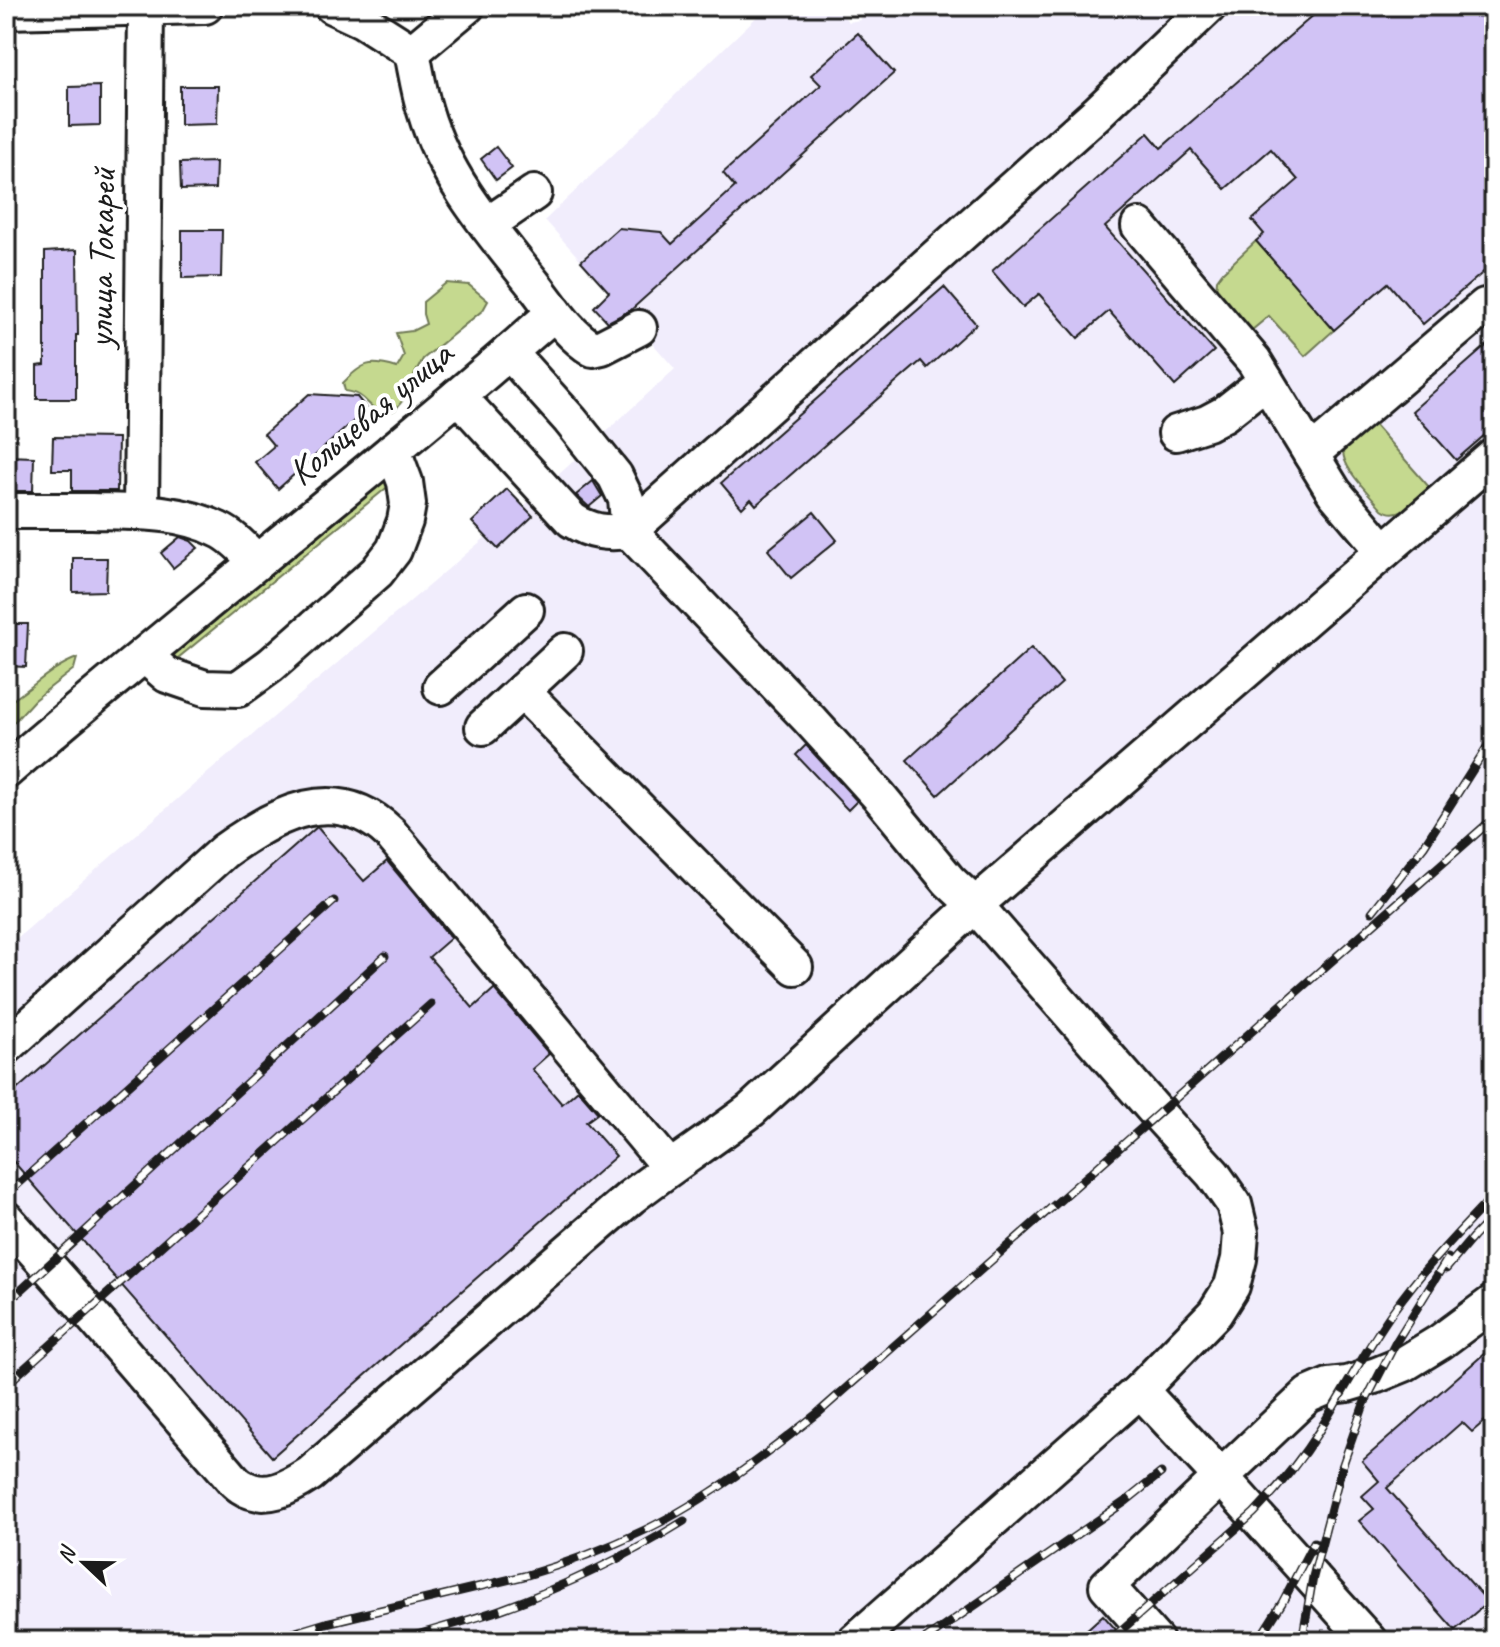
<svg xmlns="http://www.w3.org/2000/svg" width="1500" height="1647" font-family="Caveat,sans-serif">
  <rect width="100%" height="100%" fill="#fff"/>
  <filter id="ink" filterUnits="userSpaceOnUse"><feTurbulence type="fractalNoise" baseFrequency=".0125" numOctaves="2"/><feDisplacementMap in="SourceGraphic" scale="16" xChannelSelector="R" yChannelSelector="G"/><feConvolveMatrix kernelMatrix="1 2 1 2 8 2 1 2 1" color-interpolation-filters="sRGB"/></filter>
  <g filter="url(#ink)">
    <path fill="#f1edfc" d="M768 6H776L781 11 786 6H833L849 22 860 20 861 10 866 6H1494V1641H6V948L190 788 486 537 472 522 507 489 524 506 675 369 627 314 612 326 594 307 609 292 545 220Z"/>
    <g fill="#c5d98f" stroke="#707a56" stroke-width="2">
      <path d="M1256 241 1334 330 1305 356 1269 316 1246 335 1216 292 1217 280 1223 272Z"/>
      <path d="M446 283 469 285 488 301 483 310 423 359 415 374 407 395 395 410 385 414C365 408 369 394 345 391L343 383C363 362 370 360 397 368L404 356 396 333 412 331 426 324 423 314V302Z"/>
      <path d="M1372 422 1429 487C1416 499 1400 522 1382 509 1370 494 1341 468 1343 449Z"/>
      <path d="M386 476 390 485 173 662 163 657Z"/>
      <path d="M77 658 74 669 34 700 6 731V704C30 690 50 668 77 658Z"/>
    </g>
    <g fill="#d1c3f5" stroke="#1c1c1c" stroke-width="2">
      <path d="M1324 6H1494V263L1423 324 1388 283 1334 330 1256 241 1264 234 1252 220 1298 180 1271 149 1225 189 1191 150 1105 227 1214 351 1175 386 1109 311 1078 338 1039 294 1023 307 992 271 1148 133 1161 148Z"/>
      <path d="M858 33 894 73 631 310 608 322 594 307 609 292 581 261 618 228 661 232 672 244 735 187 723 173 821 85 811 75Z"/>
      <path d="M100 86V125L69 126V87Z"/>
      <path d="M180 86H218L217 124 180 125Z"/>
      <path d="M496 147 512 168 496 180 481 159Z"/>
      <path d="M216 162 215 189 181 190 180 163Z"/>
      <path d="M182 230H222L221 277 182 278Z"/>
      <path d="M77 250 78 335H76V399H37V366L45 365V252Z"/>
      <path d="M944 287 976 324 927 368 921 361 756 505 751 499 742 508 721 483Z"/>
      <path d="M1494 339V427L1456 460 1412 411Z"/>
      <path d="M309 394 357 397 367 409 278 489 255 462 274 446 264 434Z"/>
      <path d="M53 437 118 438 117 491H72V470H52Z"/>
      <path d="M6 456 34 457 33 491H6Z"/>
      <path d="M593 481 602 496 589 507 576 495Z"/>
      <path d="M507 489 533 516 498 549 472 522Z"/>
      <path d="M814 512 837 540 791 578 768 550Z"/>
      <path d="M180 537 191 541 198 548 173 568 161 553Z"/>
      <path d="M73 558H107L106 591 73 592Z"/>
      <path d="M6 624H28L26 667 6 666Z"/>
      <path d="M1031 648 1062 683 938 795 907 760Z"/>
      <path d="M806 745 857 801 848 810 796 755Z"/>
      <path d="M317 827 364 881 387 861 451 938 429 957 473 1008 494 989 549 1054 532 1069 562 1104 578 1090 598 1113 586 1122 616 1156 272 1457 6 1153V1099Z"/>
      <path d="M1494 1345V1413L1472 1432 1462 1422 1387 1488 1488 1602 1455 1630 1359 1521 1374 1509 1362 1496 1379 1481 1362 1461Z"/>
      <path d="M1103 1615 1126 1641H1074Z"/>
    </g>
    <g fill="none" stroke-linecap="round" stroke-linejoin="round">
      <defs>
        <g id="minor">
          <path d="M332 6 362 20 412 52"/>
          <path d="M6 11 205 6"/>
          <path d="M412 52C416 71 419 92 425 111 445 179 492 232 535 286 552 308 569 335 593 349L602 347 639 328"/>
          <path d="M412 52 467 6"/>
          <path d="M487 225 534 193"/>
          <path d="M1139 226 1254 361 1334 492 1384 551"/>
          <path d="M509 352 570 420 615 476 626 499 629 531 809 719 879 796 949 881 975 905 1157 1113 1213 1174 1234 1204 1241 1233 1239 1259 1232 1286 1215 1313 1140 1390 855 1641"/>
          <path d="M458 396 572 520C591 532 607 534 629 531L1097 113 1209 6"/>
          <path d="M1176 433 1207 423 1224 414 1266 381"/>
          <path d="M1311 454 1485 306"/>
          <path d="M6 511C35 511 63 511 92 511 134 512 180 510 219 530 234 537 245 550 256 561"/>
          <path d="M141 512 146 6"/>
          <path d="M144 655 167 675 205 688 238 689 271 665 377 572 394 550 405 521 408 504 405 482 393 450"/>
          <path d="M441 687 526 610"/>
          <path d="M522 691 795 967"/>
          <path d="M483 727 565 651"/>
          <path d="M6 771C187 615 376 470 555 312"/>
          <path d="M6 1047 224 851C275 814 336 781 390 833L669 1167"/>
          <path d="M6 1219 88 1311 227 1472C231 1477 236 1483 241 1486 265 1502 290 1487 310 1474L631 1197C670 1167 711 1140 751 1110L975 905 1494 456"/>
          <path d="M1140 1390 1221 1477 1308 1395 1329 1386 1347 1384 1377 1375 1404 1364 1440 1342 1494 1302"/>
          <path d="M1156 1641 1107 1586 1221 1477 1369 1641"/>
        </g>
      </defs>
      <use href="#minor" stroke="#1c1c1c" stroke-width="40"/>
      <use href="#minor" stroke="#fff" stroke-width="34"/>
      <defs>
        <g id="rail">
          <path d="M1372 912 1424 846 1494 736"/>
          <path d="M6 1195 334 901"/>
          <path d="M1446 1269 1473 1237 1494 1215"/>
          <path d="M6 1304 385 956"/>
          <path d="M6 1385 431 1004"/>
          <path d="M266 1641 326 1623 524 1576C565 1564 606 1549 645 1530 707 1500 764 1456 818 1413L1494 818"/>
          <path d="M397 1641C432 1630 468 1621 502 1609 565 1586 626 1557 684 1521"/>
          <path d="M923 1641 1126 1501 1161 1473"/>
          <path d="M1109 1641 1254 1513C1278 1488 1300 1461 1319 1431 1344 1391 1366 1349 1393 1311 1423 1269 1459 1232 1494 1195"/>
          <path d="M1258 1641 1282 1603 1314 1542"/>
          <path d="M1302 1641 1313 1577 1341 1470 1364 1404 1396 1342 1448 1258"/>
        </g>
      </defs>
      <use href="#rail" stroke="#1c1c1c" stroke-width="9"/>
      <use href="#rail" stroke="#fff" stroke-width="6" stroke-dasharray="18" stroke-linecap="butt"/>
    </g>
  </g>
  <g text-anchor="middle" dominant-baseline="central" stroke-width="8" stroke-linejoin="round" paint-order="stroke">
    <g font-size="38" fill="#1c1c1c" stroke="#fff">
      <text transform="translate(101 258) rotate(-89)">улица Токарей</text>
      <text transform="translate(370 413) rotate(-40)">Кольцевая улица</text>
    </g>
  </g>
  <rect width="1500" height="1647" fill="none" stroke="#fff" stroke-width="32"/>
  <rect x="16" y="16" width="1468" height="1615" fill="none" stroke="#1c1c1c" stroke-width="3" filter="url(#ink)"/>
  <g transform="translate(84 1563) rotate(292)" stroke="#ffffff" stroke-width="6" paint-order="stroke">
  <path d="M0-6L14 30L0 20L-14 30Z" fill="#1c1c1c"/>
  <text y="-12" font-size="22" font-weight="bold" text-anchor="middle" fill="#1c1c1c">N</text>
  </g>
</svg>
